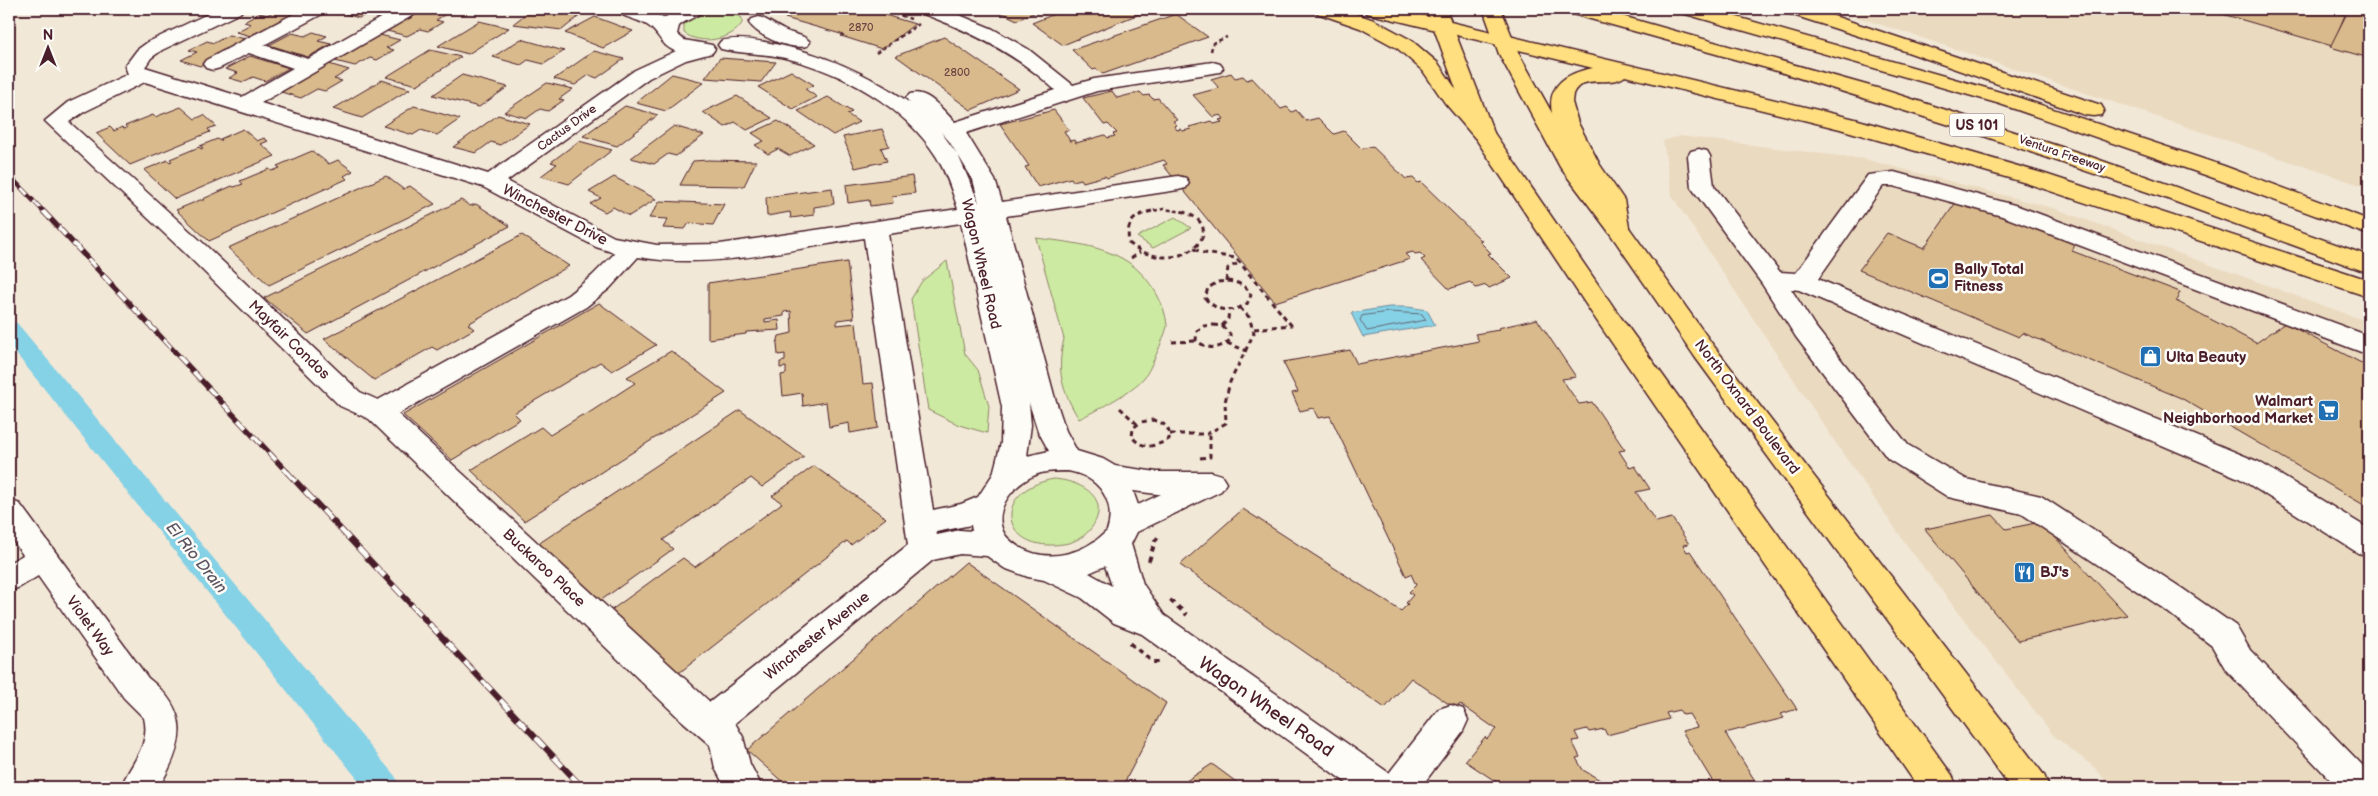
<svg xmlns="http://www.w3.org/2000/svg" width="2378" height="796" font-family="'Balsamiq Sans',sans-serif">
  <rect width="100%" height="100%" fill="#f2e8d7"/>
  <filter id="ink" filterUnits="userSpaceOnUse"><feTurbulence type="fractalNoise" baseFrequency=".02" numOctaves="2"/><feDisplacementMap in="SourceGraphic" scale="10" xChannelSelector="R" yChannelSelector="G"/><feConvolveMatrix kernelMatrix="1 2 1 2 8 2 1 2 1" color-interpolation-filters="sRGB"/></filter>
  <g filter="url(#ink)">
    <g fill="#eadac0">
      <path d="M1832 9H2369V188L1913 35Z"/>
      <path d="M1680 136 1864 159 2053 208 2369 322V787H2111L2095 768 2054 736 1911 551 1839 448 1672 196 1663 141Z"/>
    </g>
    <g fill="#cceaa1" stroke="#8b8466">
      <path d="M713 11 731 12 742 18V23C732 41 699 45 684 33V24L696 16Z"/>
      <path d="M1175 217 1191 228 1153 248 1137 237Z"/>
      <path d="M1036 238C1067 242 1102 245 1128 262 1148 276 1165 301 1167 326 1167 331 1150 370 1146 375 1135 391 1097 410 1079 419 1062 391 1056 371 1064 339Z"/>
      <path d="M947 261 965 354 978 370 989 406 987 433 959 425 928 410 911 299 922 281Z"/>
      <path d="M1054 479C1080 481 1112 497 1092 527 1086 536 1074 543 1063 544 1002 554 989 490 1054 479Z"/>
    </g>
    <path fill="#85d1e5" stroke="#6d8a9b" d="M1389 307H1408L1427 310 1435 325 1363 337 1351 313Z"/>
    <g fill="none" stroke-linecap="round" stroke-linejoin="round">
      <path stroke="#626675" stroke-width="1" d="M1389 312 1422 314 1426 320 1367 331 1360 320 1362 316Z"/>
      <path fill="#85d1e5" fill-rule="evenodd" d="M9 321 17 323 395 776 400 787H364L9 345Z"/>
    </g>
    <g fill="#d8ba8c" stroke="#4a1f2b">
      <path d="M279 9 300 12 255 37 236 32 251 24 244 22 260 13 267 15Z"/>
      <path d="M348 9H395L380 17 367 14 359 18 345 14 353 10Z"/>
      <path d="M426 9 449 12 436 20 443 22 428 31 420 29 407 36 387 31Z"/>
      <path d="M532 9H554L583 13 562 30 513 24Z"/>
      <path d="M795 9H865L915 24 882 49 841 36 844 35 785 18 793 13 790 12Z"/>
      <path d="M994 9H1043L1017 20Z"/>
      <path d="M1067 9H1151L1063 45 1032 23Z"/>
      <path d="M2205 9H2322L2345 15 2332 46Z"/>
      <path d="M2349 9 2369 15V58L2330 47Z"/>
      <path d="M1176 14 1208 37 1103 74 1096 69 1093 70 1072 50Z"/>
      <path d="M595 17 633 31 603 48 565 33Z"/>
      <path d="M479 21 509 28 468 54 438 46Z"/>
      <path d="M313 32 327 36 318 41 331 44 308 57 269 45 292 33 305 36Z"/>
      <path d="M229 35 249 40 200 66 181 60 197 52 189 50 207 41 214 43Z"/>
      <path d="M380 35 400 40 386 48 394 50 377 60 370 58 355 66 335 61Z"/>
      <path d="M944 37 1019 89 971 110 896 56Z"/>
      <path d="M521 39 564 51 544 64 528 60 521 65 493 57Z"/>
      <path d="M430 50 461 57 417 85 386 77Z"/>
      <path d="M594 51 624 59 597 78 589 75 575 85 554 79Z"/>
      <path d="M250 56 289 68 265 81 253 77 243 82 229 78 238 73 225 69Z"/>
      <path d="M720 58 776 62 761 82 705 78Z"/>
      <path d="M329 64 349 70 334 79 342 81 325 91 317 89 301 98 281 92Z"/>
      <path d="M791 71 814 85 805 89 817 97 793 109 758 87Z"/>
      <path d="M1231 73 1235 78 1243 76 1247 80 1252 78 1281 109 1287 107 1292 112 1296 110 1306 121 1318 118 1334 134 1344 131 1362 149 1372 146 1406 179 1413 178 1418 183 1421 182 1482 241H1479L1491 253 1488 254 1512 278 1489 288 1486 285 1476 288 1470 282 1449 289 1421 260 1425 258 1420 253 1415 254 1413 252 1405 254 1410 259 1275 302 1163 165 1167 164 1164 160 1107 178 1105 176 1083 182 1081 179 1073 181 1071 178 1038 187 1025 167 1029 166 1000 124 1054 110 1069 130 1064 131 1070 141 1074 140 1076 143 1105 135 1108 138 1115 136 1113 134 1117 133 1108 124 1104 125 1083 98 1112 91 1117 98 1140 92 1144 96 1149 95 1153 99 1158 98 1177 120 1173 121 1177 125 1174 126 1177 130 1181 129 1183 131 1191 129 1189 127 1211 121 1214 124 1222 122 1219 120 1224 119 1221 115 1213 117 1193 95 1219 88 1211 79Z"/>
      <path d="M672 74 704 82 666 111 636 103Z"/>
      <path d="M462 75 508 87 479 107 433 95Z"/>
      <path d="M382 80 410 89 362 118 333 109Z"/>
      <path d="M547 83 573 89 559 99 564 100 548 111 540 109 527 118 504 112Z"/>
      <path d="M737 96 772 118 747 130 735 122 725 127 703 112Z"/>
      <path d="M828 97 852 112 847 114 859 122 833 135 798 111Z"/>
      <path d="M414 106 460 119 437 135 421 130 413 135 383 126Z"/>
      <path d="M625 106 658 115 617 146 583 136Z"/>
      <path d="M181 107 195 119 204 115 216 126 208 129 210 132 130 165 96 133 110 127 114 131 122 127 124 129 127 128 125 126 153 115 155 117Z"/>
      <path d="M498 115 530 124 500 145 491 142 476 153 453 147Z"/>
      <path d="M778 121 814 144 790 156 778 149 768 154 755 145 764 141 752 133Z"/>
      <path d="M674 126 704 135 676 156 668 154 654 164 631 158Z"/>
      <path d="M243 129 257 141 264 138 268 141 261 144 275 156 175 199 144 170 168 160 170 162 172 161 170 159 199 147 201 149 203 148 200 146 217 139 220 141 222 140 220 139Z"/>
      <path d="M882 129 889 146 881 148 887 161 855 168 843 137Z"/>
      <path d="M579 141 612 150 569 184 541 176 557 164 551 162Z"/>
      <path d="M312 151 329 164 338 160 353 171 344 176 347 179 209 241 176 210 200 200H205L203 199 232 186 234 187 243 184 240 181 269 169 272 171 280 168 277 166Z"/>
      <path d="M708 160 756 161 744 186 680 185 693 161Z"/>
      <path d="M386 176 403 189 410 186 435 204 269 285 228 248Z"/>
      <path d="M912 176 915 193 892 196 893 203 870 206 869 200 848 203 846 185Z"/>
      <path d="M614 177 656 199 629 216 613 207 605 212 590 204 601 198 589 192Z"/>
      <path d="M832 188 834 204 814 207V215L791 218 790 212 767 216 766 197Z"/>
      <path d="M1959 198 2077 241 2072 251 2180 292 2176 301 2256 343 2285 323 2369 367V508L2181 398 2023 333 2019 337 1859 270 1887 233 1924 248Z"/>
      <path d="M461 200 470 206 476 204 510 226 308 334 264 298Z"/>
      <path d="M660 201 724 204 713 225 689 223 685 229 663 228 668 219 649 218Z"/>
      <path d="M522 235 569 266 468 324 474 329 437 350 432 347 374 380 324 339Z"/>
      <path d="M847 262 854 318 837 320V325L856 323 863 384 873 383 878 428 850 433 849 423 829 427 826 402 803 406 802 393 783 396 781 375 786 374V367L780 368V362L785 361V354L778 355 777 344 779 336 792 333 791 311 784 312V316L765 319V322L779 320 780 330 746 332V334L708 339V283Z"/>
      <path d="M599 303 656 345 612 371 600 362 514 413 520 419 452 460 403 415Z"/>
      <path d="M1537 319 1576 377 1562 379 1579 404 1592 402 1625 450 1619 451 1630 468 1635 466 1650 489 1636 492 1656 522 1672 518 1689 544 1683 545 1687 552 1690 551 1797 709 1781 714 1784 718 1725 733 1759 787H1716L1682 731 1697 727 1689 714 1683 715 1679 710 1666 713 1669 719 1607 735 1604 729 1589 732 1587 729 1575 732 1579 740 1572 741 1580 757 1576 758 1583 770 1612 787H1494L1498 783 1465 761 1485 737 1487 739 1496 729 1460 704 1456 709 1411 678 1385 708 1180 565 1243 509 1401 611 1408 604 1406 603 1413 595 1409 592 1416 585 1411 574 1406 576 1330 416 1318 418 1313 408 1300 411 1292 393 1298 392 1283 362 1350 350 1357 364 1479 341 1475 334 1499 330 1498 328Z"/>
      <path d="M671 351 726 393 524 521 471 470 541 427 550 435 582 415 584 416 635 383 627 377Z"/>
      <path d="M740 410 804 457 762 487 751 478 663 540 673 549 600 601 538 544Z"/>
      <path d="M814 466 886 518 851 545 847 541 679 673 610 611 683 558 695 567 782 503 772 496Z"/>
      <path d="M1993 515 2006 529 2041 522 2127 615 2018 641 1925 529Z"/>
      <path d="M966 562 1166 703 1122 787H788L747 750Z"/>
      <path d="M1212 764 1243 787H1177Z"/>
    </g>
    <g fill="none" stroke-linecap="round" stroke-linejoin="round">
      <defs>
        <g id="minor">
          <path d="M218 9H243L240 13 162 50 151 58 145 67 242 97 293 68 249 53 220 68 213 70 206 68 203 64 206 60 303 9H327L324 13 264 45 308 59 396 9H419L417 13 261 103 488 174 635 70 676 51C661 47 659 32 647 25 638 19 620 17 616 9H645L664 18 678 9H704C700 17 686 19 679 26L677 34 684 40 712 45 715 49 712 53 686 60 649 78 507 181 614 237 657 245 720 244 958 209C952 191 946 172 936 156 904 106 842 72 785 58 764 53 742 54 721 49L718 45 721 41C736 37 755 40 770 43 822 53 867 73 910 103L906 98 910 94C928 89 942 110 955 122L1055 90C1017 54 970 31 921 13L919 9H945L993 29 1028 49 1073 85 1094 79 1213 62 1220 64 1223 68 1220 72 1097 91 966 133 995 180 1002 202 1178 176 1186 178 1189 183 1186 188 1178 190 1006 216 1054 395 1066 431 1077 451 1103 459 1115 466 1157 472H1211L1221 475 1226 483 1221 491 1137 532 1131 544 1143 584 1164 615 1389 773 1439 709 1451 705 1463 709 1468 720 1463 731 1421 787H1352L1142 634 1114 623 1082 598 1044 580 1028 577 1004 568 987 556 960 554 933 560 735 723 743 737 750 764 762 787H725L715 768 710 745 679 718 369 419 340 406 184 252 45 121 68 102 128 74 125 66 137 50 148 42ZM145 82 483 187 596 247 615 253 592 276 568 295 378 400 360 392 202 242 69 122 84 112ZM941 132 949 141 957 154ZM958 155 973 180 979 203ZM961 223 1002 407 1001 443 993 474 978 497 961 504 933 510 888 234ZM864 238 908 545 710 702 398 414 586 307 610 288 638 257C710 270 793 249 864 238ZM1029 403 1038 431 1049 451 1027 456 1031 425ZM1068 471C1098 476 1117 501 1107 531 1084 554 1048 564 1019 547 1013 543 1005 537 1003 531 992 506 1019 479 1041 473 1050 471 1059 471 1068 471ZM1133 491 1157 494H1161L1138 505ZM971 525 972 531 960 530 937 535 936 532ZM1105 566 1112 586 1089 573Z"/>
          <path d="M759 17C769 20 775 26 784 30 793 35 804 34 810 42L807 46C790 50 759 37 749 23L752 19Z"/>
          <path d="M1699 149 1707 151 1710 156 1714 186 1780 272 1796 273 1868 175 1894 172 2018 206 2369 336V355L2002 216 1893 186H1883L1818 279 2259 462 2369 529V556L2358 553 2239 478 1799 290 1791 289 1814 325 1908 445 1966 479 2041 496 2183 589 2236 626 2250 650 2369 772V787H2337L2226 670 2212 646 2161 607 2022 514 1948 497 1888 459 1796 337 1762 284 1691 187 1688 156 1691 151Z"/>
          <path d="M9 500 20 504 148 678C191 712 185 743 159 787H121C130 764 151 746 144 718L124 698 38 576 20 587 9 591V563L23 555 9 535Z"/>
        </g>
        <g id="major">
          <path d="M1427 9H1446L1494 133 1617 312 1952 775 1957 787H1918L1599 324 1472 133Z"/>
          <path d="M1483 9H1501L1519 54 1581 165 1625 222 1713 345 2044 775 2049 787H2010L1695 357 1609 232 1560 167 1499 54Z"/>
        </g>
        <g id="highway">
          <path d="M1314 9H1342L1374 20 1411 40 1438 63 1460 95 1491 128 1494 133 1491 138 1483 140 1475 138 1445 103 1423 71 1397 48 1360 28 1317 13Z"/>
          <path d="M1363 9H1396L1855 119 2042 173 2369 280V297L2026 183 1840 129 1625 76C1610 88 1583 72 1573 94L1572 102 1578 123 1600 165 1624 200 1629 227 1625 232 1617 234 1609 232C1601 222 1605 207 1599 196 1595 188 1588 181 1583 174 1556 134 1523 81 1593 68L1366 13Z"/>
          <path d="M1566 9H1597L1884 90 2083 154 2369 256V273L2165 198 1969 131 1770 69 1569 13Z"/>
          <path d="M1679 9H1709L2014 96 2224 166 2369 220V235L2208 176 2000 104 1682 13Z"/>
          <path d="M1784 9H1813L2101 105 2104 110 2101 115 2093 116 2085 115 1899 49 1787 13Z"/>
        </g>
      </defs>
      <use href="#minor" stroke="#4a1f2b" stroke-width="3"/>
      <use href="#major" stroke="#4a1f2b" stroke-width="3"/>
      <use href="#highway" stroke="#4a1f2b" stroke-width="3"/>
      <g stroke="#4a1f2b" stroke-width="2.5" stroke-dasharray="4 3" stroke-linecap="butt">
        <path d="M594 9 606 12"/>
        <path d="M881 9 911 19"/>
        <path d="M1211 51 1213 43 1227 37"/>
        <path d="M876 53 919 24"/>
        <path d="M1147 212 1164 209 1184 212"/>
      </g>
      <g stroke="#4a1f2b" stroke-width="3" stroke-dasharray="5 4" stroke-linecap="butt">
        <path d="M1152 211C1132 216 1126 223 1129 243 1178 283 1237 226 1180 211"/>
        <path d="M1194 249 1204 253 1236 258 1291 325 1254 329"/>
        <path d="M1131 258 1140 252"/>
        <path d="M1226 281 1228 268 1239 263"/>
        <path d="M1227 281C1238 282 1246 285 1251 295L1247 304C1232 313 1216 312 1205 298L1208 288 1218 282Z"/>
        <path d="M1213 325 1222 326 1230 334V340C1219 350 1207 350 1196 340L1197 331 1204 326Z"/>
        <path d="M1222 326 1228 319 1229 310"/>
        <path d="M1172 342 1197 341"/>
        <path d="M1227 343 1247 351"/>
        <path d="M1120 408 1137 424"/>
        <path d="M1152 420C1163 422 1171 427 1169 439 1155 447 1143 450 1132 437L1133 428 1141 422Z"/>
        <path d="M1170 434H1207L1226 423 1225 402 1230 382 1254 333 1249 317 1240 308"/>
        <path d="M1200 458 1210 457V435"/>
      </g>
      <g stroke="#4a1f2b" stroke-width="4" stroke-dasharray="5.5 4.5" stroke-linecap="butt">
        <path d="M1149 561 1155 541 1160 535"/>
        <path d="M1170 600 1187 615"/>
        <path d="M1130 643 1153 662H1160"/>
      </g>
      <use href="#minor" fill="#fdfcf7" fill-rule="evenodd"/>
      <use href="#major" fill="#ffdf80" fill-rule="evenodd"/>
      <use href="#highway" fill="#ffdf80" fill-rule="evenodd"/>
      <defs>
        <path id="rail-far2" d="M9 175 44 212"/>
        <path id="rail-far1" d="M43 211 288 473"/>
        <path id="rail" d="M287 472 582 787"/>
      </defs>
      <use href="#rail-far2" stroke="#4a1f2b" stroke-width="4.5"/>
      <use href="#rail-far1" stroke="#4a1f2b" stroke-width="5.5"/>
      <use href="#rail" stroke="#4a1f2b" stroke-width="6"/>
      <use href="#rail-far2" stroke="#fdfcf7" stroke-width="3" stroke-dasharray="9" stroke-linecap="butt"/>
      <use href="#rail-far1" stroke="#fdfcf7" stroke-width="4" stroke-dasharray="11" stroke-linecap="butt"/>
      <use href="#rail" stroke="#fdfcf7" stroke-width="4.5" stroke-dasharray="13" stroke-linecap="butt"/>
    </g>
  </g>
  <defs>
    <symbol id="stadium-square" viewBox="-11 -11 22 22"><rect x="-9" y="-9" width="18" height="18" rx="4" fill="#1f6fb2" stroke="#fdfcf7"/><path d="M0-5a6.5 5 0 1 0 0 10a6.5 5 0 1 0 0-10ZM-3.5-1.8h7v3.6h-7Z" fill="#fff"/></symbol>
    <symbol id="shop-square" viewBox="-11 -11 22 22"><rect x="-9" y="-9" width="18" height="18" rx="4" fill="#1f6fb2" stroke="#fdfcf7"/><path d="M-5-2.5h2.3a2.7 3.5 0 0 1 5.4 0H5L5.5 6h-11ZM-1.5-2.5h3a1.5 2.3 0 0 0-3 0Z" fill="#fff"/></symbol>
    <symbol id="supermarket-square" viewBox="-11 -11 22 22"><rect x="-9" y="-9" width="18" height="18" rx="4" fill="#1f6fb2" stroke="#fdfcf7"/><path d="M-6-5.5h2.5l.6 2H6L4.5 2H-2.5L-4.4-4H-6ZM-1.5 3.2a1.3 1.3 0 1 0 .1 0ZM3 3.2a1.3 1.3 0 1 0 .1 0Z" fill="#fff"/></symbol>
    <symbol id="restaurant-square" viewBox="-11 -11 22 22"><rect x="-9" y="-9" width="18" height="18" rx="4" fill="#1f6fb2" stroke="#fdfcf7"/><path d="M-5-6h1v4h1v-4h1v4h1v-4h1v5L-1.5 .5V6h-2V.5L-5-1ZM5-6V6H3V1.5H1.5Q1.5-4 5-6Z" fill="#fff"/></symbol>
  </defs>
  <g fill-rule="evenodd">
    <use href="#stadium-square" x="1926" y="266" width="25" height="25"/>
    <use href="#shop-square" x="2138" y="344" width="25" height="25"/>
    <use href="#supermarket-square" x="2316" y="398" width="25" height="25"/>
    <use href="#restaurant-square" x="2012" y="560" width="25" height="25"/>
  </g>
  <g text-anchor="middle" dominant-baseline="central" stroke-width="5" stroke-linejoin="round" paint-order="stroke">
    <g font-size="11" fill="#6e4643">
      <text x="861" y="27">2870</text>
      <text x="957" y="72">2800</text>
    </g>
    <g font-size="12" fill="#4a1f2b" stroke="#fdfcf7">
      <text transform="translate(567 128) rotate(-36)">Cactus Drive</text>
      <text transform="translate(2062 154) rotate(19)">Ventura Freeway</text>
    </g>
    <rect fill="#fdfcf7" stroke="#806168" stroke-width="1" x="1949.5" y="113.5" width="55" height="23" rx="4"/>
    <g font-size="14" font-weight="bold" fill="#4a1f2b">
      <text x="1977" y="125">US 101</text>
    </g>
    <g font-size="15" fill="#4a1f2b" stroke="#fdfcf7">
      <text transform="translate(555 215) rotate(27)">Winchester Drive</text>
      <text transform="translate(981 264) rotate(77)">Wagon Wheel Road</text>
      <text transform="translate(289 340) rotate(44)">Mayfair Condos</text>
      <text transform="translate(1747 407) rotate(53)">North Oxnard Boulevard</text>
      <text transform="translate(544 568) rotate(43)">Buckaroo Place</text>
      <text transform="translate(90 626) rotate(54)">Violet Way</text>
      <text transform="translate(817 636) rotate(-39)">Winchester Avenue</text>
    </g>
    <g font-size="15" font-weight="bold" fill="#4a1f2b" stroke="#fdfcf7" text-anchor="start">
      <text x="1954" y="269">Bally Total<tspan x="1954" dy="17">Fitness</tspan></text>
      <text x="2166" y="357">Ulta Beauty</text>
      <text x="2313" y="401" text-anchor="end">Walmart<tspan x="2313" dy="17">Neighborhood Market</tspan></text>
      <text x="2040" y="572">BJ's</text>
    </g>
    <g font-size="16" font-style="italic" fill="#5c5463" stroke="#fdfcf7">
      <text transform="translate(196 558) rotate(51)">El Rio Drain</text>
    </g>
    <g font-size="18" fill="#4a1f2b" stroke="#fdfcf7">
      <text transform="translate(1266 707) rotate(35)">Wagon Wheel Road</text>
    </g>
  </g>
  <rect width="2378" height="796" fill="none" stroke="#fdfcf7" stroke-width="30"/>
  <rect x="15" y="15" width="2348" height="766" fill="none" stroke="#4a1f2b" stroke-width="2" filter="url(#ink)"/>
  <g transform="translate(48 48)" stroke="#fdfcf7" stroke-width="4" paint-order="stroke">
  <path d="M0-4L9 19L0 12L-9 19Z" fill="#4a1f2b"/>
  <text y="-8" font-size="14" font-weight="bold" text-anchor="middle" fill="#4a1f2b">N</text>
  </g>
</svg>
